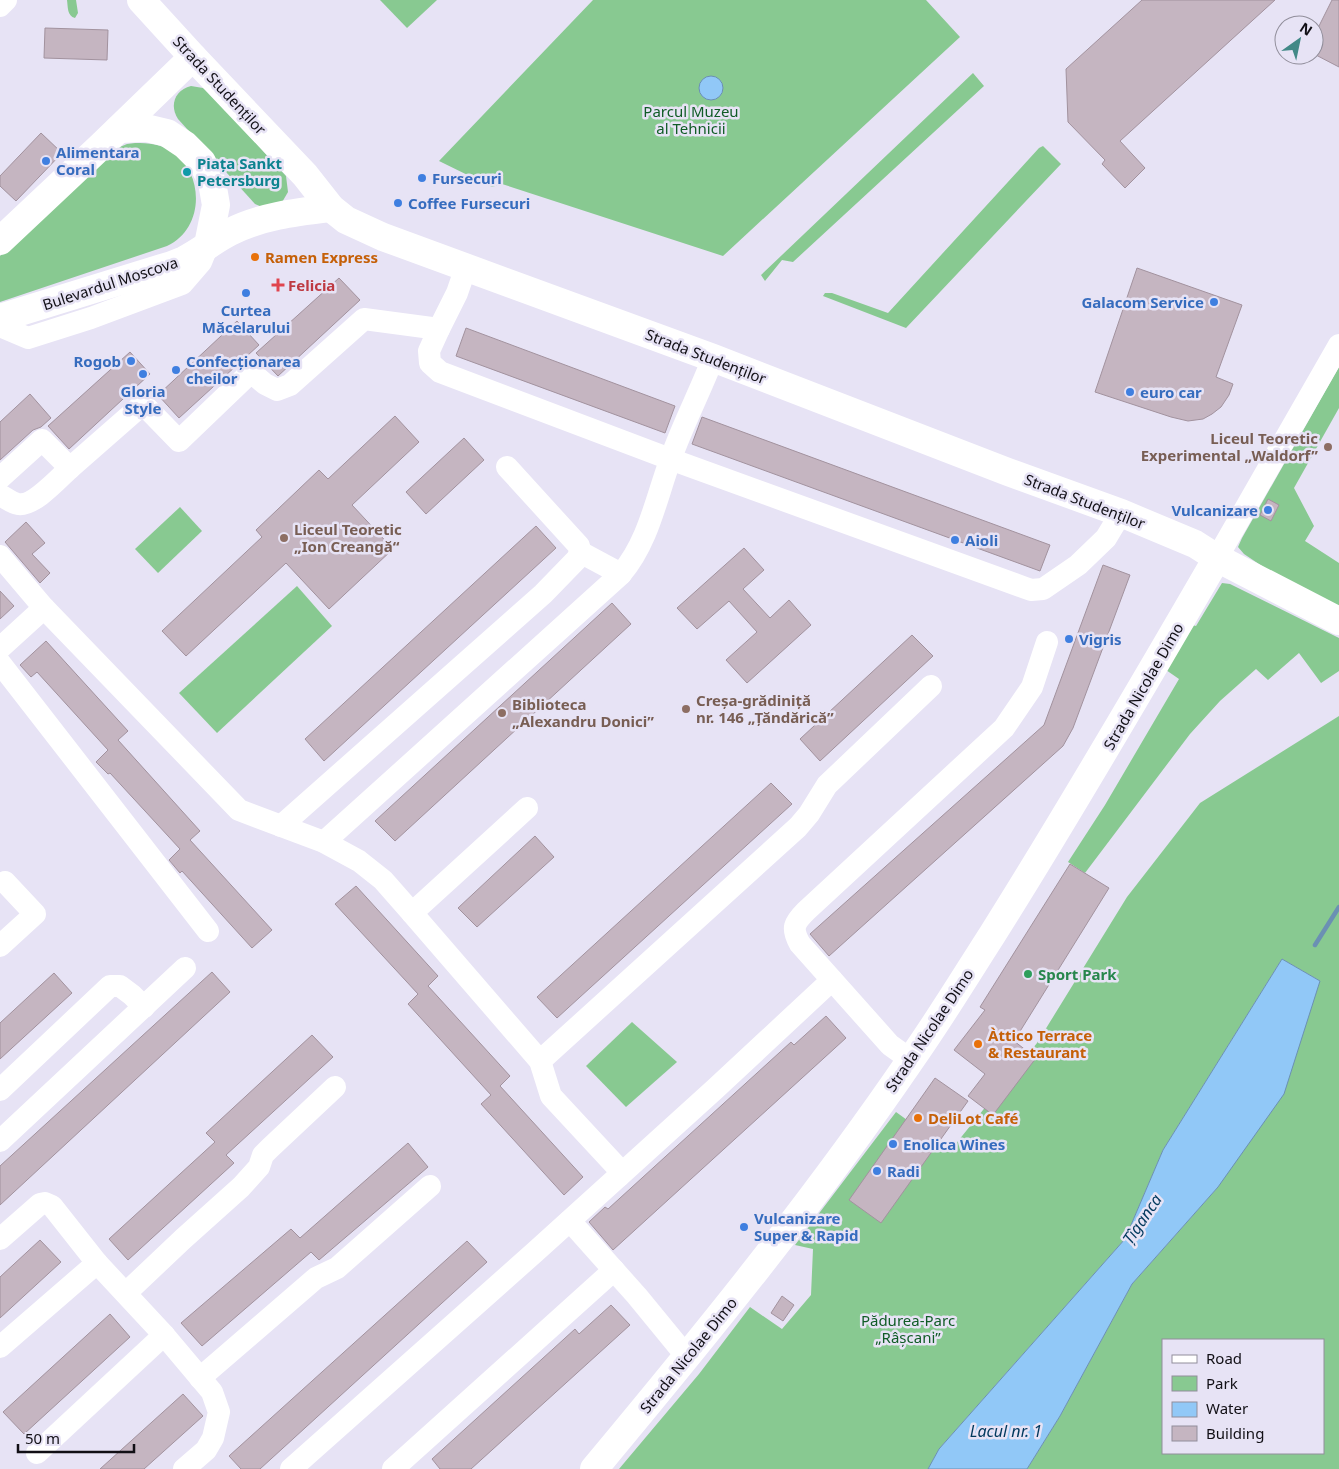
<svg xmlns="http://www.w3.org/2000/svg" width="1339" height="1469" font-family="'Noto Sans',sans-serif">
  <rect width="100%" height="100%" fill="#e7e3f5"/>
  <g fill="#88c991" fill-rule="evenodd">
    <path d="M67 0H76L78 13 75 18C67 16 68 7 67 0Z"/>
    <path d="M380 0H437L407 28Z"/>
    <path d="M593 0H926L960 37 723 256 502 184 492 187 439 161Z"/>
    <path d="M973 73 984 86 793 262 782 260 765 281 761 275Z"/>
    <path d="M191 86 203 88 209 92 286 176 288 192 281 204 262 207 255 204 178 119C169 105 175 90 191 86Z"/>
    <path d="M135 143C148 143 162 144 173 152 205 175 204 229 167 246L0 302V256L115 149 127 144Z"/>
    <path d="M1043 146 1061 164 906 328 823 296 825 293H832L888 313 1039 148Z"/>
    <path d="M1339 367V408L1294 488 1314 526 1305 541 1339 563V608L1277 576 1244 554 1238 547 1242 538Z"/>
    <path d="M180 507 202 531 158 573 135 549Z"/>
    <path d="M1222 583 1230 584 1339 638V671L1321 683 1299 653 1268 680 1256 669 1220 701 1190 734 1085 873 1068 862 1105 805 1179 679 1166 670 1192 625 1196 626Z"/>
    <path d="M297 586 332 626 217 733 179 693Z"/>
    <path d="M1339 716V1469H1027L1060 1416 1132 1284 1218 1187 1320 981 1282 959 1163 1150 1125 1239 939 1449 928 1469H619L699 1374 750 1307 782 1329 811 1295 813 1249 795 1245 896 1112 950 1151 1037 1043 1127 897 1200 803ZM1163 1340H1323V1453H1163Z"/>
    <path d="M632 1022 677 1062 626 1107 586 1066Z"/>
  </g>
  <g fill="#91c8f7" stroke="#6b90b3">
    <circle cx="711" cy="88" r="12"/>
    <path d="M1282 959 1320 981 1284 1094 1218 1187 1132 1284 1060 1416 1027 1469H928L939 1449 1125 1239 1163 1150Z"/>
  </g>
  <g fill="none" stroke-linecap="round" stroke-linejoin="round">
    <path stroke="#6b90b3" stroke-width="4.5" d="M1315 945 1339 907"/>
  </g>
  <g fill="#c5b5c1" stroke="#a2929e">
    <path d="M1142 0H1275L1120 141 1145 168 1125 188 1102 164 1105 160 1068 122 1066 69Z"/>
    <path d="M1332 0H1339V67L1314 54V36Z"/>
    <path d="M45 28 108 30 107 60 44 58Z"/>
    <path d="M41 133 62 153 16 201 0 186V176Z"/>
    <path d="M1137 268 1242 305 1216 377 1233 384 1229 395 1221 407 1212 414 1203 419 1188 421 1171 417 1095 392Z"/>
    <path d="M339 278 360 300 278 376 256 353Z"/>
    <path d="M237 321 259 345 179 418 158 395Z"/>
    <path d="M466 328 675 406 665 433 456 356Z"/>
    <path d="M130 352 150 374 69 449 48 426Z"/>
    <path d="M30 394 51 418 41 427 33 430 0 460V422Z"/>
    <path d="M395 416 419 442 352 505 393 549 329 609 286 563 186 656 162 631 262 537 256 530 319 470 328 479Z"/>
    <path d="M702 417 1050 545 1040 571 692 444Z"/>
    <path d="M464 438 484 460 426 514 406 492Z"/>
    <path d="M1268 499 1279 505 1271 521 1260 515Z"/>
    <path d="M26 522 45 543 32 554 50 573 40 583 5 542Z"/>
    <path d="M536 526 556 548 324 761 305 739Z"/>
    <path d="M744 548 764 570 743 589 770 618 789 600 811 625 747 683 726 660 757 632 729 601 697 629 677 608Z"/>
    <path d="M1103 565 1130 575 1073 728 1063 746 829 956 810 934 1044 725Z"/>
    <path d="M0 591 14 606 0 619Z"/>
    <path d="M612 603 631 624 395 841 375 821Z"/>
    <path d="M912 635 933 656 820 761 800 739Z"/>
    <path d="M46 641 128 731 118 740 200 831 190 840 272 930 252 948 182 871 180 873 169 860 180 849 110 773 108 774 96 762 108 750 37 672 31 677 20 665Z"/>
    <path d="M771 783 792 804 557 1018 537 997Z"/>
    <path d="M535 836 554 857 477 927 458 908Z"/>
    <path d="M1070 864 1109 888 1014 1041 1036 1058 993 1115 968 1096 985 1074 954 1050 985 1010 980 1007Z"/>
    <path d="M356 886 438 976 428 986 510 1076 500 1086 583 1177 564 1195 481 1104 491 1095 408 1004 418 994 335 904Z"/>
    <path d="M212 972 230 992 0 1205V1166Z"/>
    <path d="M54 973 72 993 0 1059V1023Z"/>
    <path d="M826 1016 846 1038 613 1250 589 1222 605 1207 608 1209 791 1042 794 1045Z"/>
    <path d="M312 1035 333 1057 226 1155 234 1163 128 1260 109 1239 215 1142 206 1133Z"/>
    <path d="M935 1078 968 1101 881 1223 849 1200Z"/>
    <path d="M408 1143 428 1167 319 1260 311 1252 202 1346 181 1323 291 1229 300 1238Z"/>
    <path d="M40 1240 61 1262 0 1318V1277Z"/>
    <path d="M467 1241 487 1262 260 1469H241L229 1456Z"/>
    <path d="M782 1296 794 1305 783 1321 771 1313Z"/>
    <path d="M611 1305 630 1325 471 1469H440L432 1459 575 1329 579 1334Z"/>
    <path d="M110 1314 130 1337 24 1434 3 1412Z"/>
    <path d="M183 1394 203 1416 144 1469H100Z"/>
  </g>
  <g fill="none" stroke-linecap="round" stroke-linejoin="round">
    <g stroke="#fff" stroke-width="22">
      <path d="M0 6 6 0"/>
      <path d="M0 326 28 338 91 318 182 284 201 262 208 245"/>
      <path d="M439 329 429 351 430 363 440 372 670 459 1031 590 1043 589 1078 565 1106 538 1121 513"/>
      <path d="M0 478 42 440 70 468 143 404 179 441 251 372 265 384 277 390 290 385 364 319 439 329 457 293 466 267"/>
      <path d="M0 495C6 498 12 503 18 504 33 507 59 478 70 468"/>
      <path d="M580 552 621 574C649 541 656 498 671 458 683 424 700 392 713 358"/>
      <path d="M0 556 44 608 239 810 324 842 359 861 383 880 412 913 527 808"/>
      <path d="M1217 558 1339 345"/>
      <path d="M0 648 44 608"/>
      <path d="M0 663 208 931"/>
      <path d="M281 826 543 594 577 559 580 552 579 546 507 467"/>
      <path d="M324 842 621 574"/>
      <path d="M0 946 35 914 5 882"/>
      <path d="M911 1060 890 1045 800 944C791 928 794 923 806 911L1004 728 1032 687 1047 642"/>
      <path d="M540 1061 798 827 809 814 827 785 931 686"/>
      <path d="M0 1090 110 986H120L132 995 144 1007"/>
      <path d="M0 1141 185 968"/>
      <path d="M619 1176 715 1089 832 980"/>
      <path d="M570 1221 637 1296 687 1357"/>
      <path d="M0 1239 40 1204 45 1203 52 1206 97 1263 164 1335 212 1392 219 1412 213 1438 206 1450 184 1469"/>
      <path d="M126 1293 183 1239 241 1187 259 1167 263 1155 270 1148 335 1087"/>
      <path d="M0 1347 97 1263"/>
      <path d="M200 1378 316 1278 337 1268 430 1186"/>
      <path d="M37 1453 164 1335"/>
      <path d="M291 1469 535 1252 619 1176 618 1170 616 1166 551 1096 540 1061 412 913"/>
      <path d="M393 1469 614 1270"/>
    </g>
    <g stroke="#fff" stroke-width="28">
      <path d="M141 0 193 57 305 175 331 208 346 220 383 237 713 358 1008 472 1121 513 1195 544 1217 558 1339 621"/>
      <path d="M119 129 146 128 167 133 185 145 202 162 212 182 216 205 208 245"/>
      <path d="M0 241 101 146 193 57"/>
      <path d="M0 318 162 268C169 266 177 263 184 260 200 252 214 240 230 232 261 216 298 212 331 208"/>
      <path d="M594 1469C704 1337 813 1203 910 1061 939 1020 965 977 992 935 1070 811 1144 684 1217 558"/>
    </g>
  </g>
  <g fill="#3f7fe0" stroke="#e7e3f5" stroke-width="2">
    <circle cx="46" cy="161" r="5"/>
    <circle cx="422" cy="178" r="5"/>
    <circle cx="398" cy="203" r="5"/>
    <circle cx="246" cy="293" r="5"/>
    <circle cx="1214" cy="302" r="5"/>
    <circle cx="131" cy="361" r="5"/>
    <circle cx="176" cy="370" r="5"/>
    <circle cx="143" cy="374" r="5"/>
    <circle cx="1130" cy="392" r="5"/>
    <circle cx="1268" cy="510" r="5"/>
    <circle cx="955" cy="540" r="5"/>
    <circle cx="1069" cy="639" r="5"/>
    <circle cx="893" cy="1144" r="5"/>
    <circle cx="877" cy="1171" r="5"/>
    <circle cx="744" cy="1227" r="5"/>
  </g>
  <circle fill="#0f9aa8" stroke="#e7e3f5" stroke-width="2" cx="187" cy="172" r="5"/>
  <g fill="#e8710a" stroke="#e7e3f5" stroke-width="2">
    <circle cx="255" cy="257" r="5"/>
    <circle cx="978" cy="1044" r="5"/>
    <circle cx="918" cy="1118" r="5"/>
  </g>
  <path fill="#e0444e" stroke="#e7e3f5" stroke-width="2" d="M275.5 277.5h5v5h5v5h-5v5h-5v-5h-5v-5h5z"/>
  <g fill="#8d6e63" stroke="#e7e3f5" stroke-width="2">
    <circle cx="1328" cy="447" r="5"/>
    <circle cx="284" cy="538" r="5"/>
    <circle cx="686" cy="709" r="5"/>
    <circle cx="502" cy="713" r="5"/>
  </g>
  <circle fill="#2e9e5b" stroke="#e7e3f5" stroke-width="2" cx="1028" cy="974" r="5"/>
  <g text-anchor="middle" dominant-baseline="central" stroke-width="5" stroke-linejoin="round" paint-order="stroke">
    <g font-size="15" fill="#110f15" stroke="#e7e3f5">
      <text transform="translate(220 85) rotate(47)">Strada Studenților</text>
      <text transform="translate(110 283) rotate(-18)">Bulevardul Moscova</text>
      <text transform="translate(706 356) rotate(21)">Strada Studenților</text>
      <text transform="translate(1085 501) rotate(21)">Strada Studenților</text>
      <text transform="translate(1143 686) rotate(-60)">Strada Nicolae Dimo</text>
      <text transform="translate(929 1030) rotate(-56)">Strada Nicolae Dimo</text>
      <text transform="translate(688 1355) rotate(-51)">Strada Nicolae Dimo</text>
    </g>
    <g font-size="15" fill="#105c26" stroke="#e7e3f5">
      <text x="691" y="111">Parcul Muzeu<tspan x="691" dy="17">al Tehnicii</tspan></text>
      <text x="908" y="1320">Pădurea-Parc<tspan x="908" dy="17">„Râșcani”</tspan></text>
    </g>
    <g font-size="15" font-weight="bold" fill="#366cbe" stroke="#e7e3f5" text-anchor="start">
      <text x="56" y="152">Alimentara<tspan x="56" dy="17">Coral</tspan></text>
      <text x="432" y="178">Fursecuri</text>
      <text x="408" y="203">Coffee Fursecuri</text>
      <text x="1204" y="302" text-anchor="end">Galacom Service</text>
      <text x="246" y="310" text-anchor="middle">Curtea<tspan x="246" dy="17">Măcelarului</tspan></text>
      <text x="121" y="361" text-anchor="end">Rogob</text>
      <text x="186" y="361">Confecționarea<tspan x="186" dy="17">cheilor</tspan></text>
      <text x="143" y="391" text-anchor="middle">Gloria<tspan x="143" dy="17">Style</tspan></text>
      <text x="1140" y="392">euro car</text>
      <text x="1258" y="510" text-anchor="end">Vulcanizare</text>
      <text x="965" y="540">Aioli</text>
      <text x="1079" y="639">Vigris</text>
      <text x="903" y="1144">Enolica Wines</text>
      <text x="887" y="1171">Radi</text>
      <text x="754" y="1218">Vulcanizare<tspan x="754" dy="17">Super &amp; Rapid</tspan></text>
    </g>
    <g font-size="15" font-weight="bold" fill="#0d838f" stroke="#e7e3f5" text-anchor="start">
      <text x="197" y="163">Piața Sankt<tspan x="197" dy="17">Petersburg</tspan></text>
    </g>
    <g font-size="15" font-weight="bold" fill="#c56008" stroke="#e7e3f5" text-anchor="start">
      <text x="265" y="257">Ramen Express</text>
      <text x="988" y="1035">Àttico Terrace<tspan x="988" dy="17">&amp; Restaurant</tspan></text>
      <text x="928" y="1118">DeliLot Café</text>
    </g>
    <g font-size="15" font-weight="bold" fill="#be3a42" stroke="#e7e3f5" text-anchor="start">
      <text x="288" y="285">Felicia</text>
    </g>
    <g font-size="15" font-weight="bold" fill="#785e54" stroke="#e7e3f5" text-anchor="start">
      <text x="1318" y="438" text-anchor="end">Liceul Teoretic<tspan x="1318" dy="17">Experimental „Waldorf”</tspan></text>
      <text x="294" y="529">Liceul Teoretic<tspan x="294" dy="17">„Ion Creangă“</tspan></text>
      <text x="696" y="700">Creșa-grădiniță<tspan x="696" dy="17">nr. 146 „Țăndărică”</tspan></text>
      <text x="512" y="704">Biblioteca<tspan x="512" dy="17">„Alexandru Donici”</tspan></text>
    </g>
    <g font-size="15" font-weight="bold" fill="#27864d" stroke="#e7e3f5" text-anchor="start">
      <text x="1038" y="974">Sport Park</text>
    </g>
    <g font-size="16" font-style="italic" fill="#00385d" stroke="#e7e3f5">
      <text transform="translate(1142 1219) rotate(-56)">Țîganca</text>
      <text x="1006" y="1431">Lacul nr. 1</text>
    </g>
  </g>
  <rect x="1162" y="1339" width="162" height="115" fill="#e7e3f5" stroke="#918e9b"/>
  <rect x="1172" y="1355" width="25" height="8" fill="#ffffff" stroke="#918e9b"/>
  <text x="1206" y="1364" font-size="15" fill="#110f15">Road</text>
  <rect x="1172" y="1376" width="25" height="15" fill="#88c991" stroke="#918e9b"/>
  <text x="1206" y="1389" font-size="15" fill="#110f15">Park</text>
  <rect x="1172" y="1402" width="25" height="15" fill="#91c8f7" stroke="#918e9b"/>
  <text x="1206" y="1414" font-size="15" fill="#110f15">Water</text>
  <rect x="1172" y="1426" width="25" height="15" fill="#c5b5c1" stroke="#918e9b"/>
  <text x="1206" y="1439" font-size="15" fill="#110f15">Building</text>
  <g transform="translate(1299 40) rotate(33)"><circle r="24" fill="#e7e3f5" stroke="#918e9b"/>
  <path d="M0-4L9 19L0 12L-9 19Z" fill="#428987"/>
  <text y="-8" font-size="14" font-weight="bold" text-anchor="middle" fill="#110f15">N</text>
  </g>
  <path d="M18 1444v8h116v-8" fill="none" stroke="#110f15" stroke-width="2.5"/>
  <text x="25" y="1444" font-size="15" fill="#110f15" stroke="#e7e3f5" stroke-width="4" paint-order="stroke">50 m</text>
</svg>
